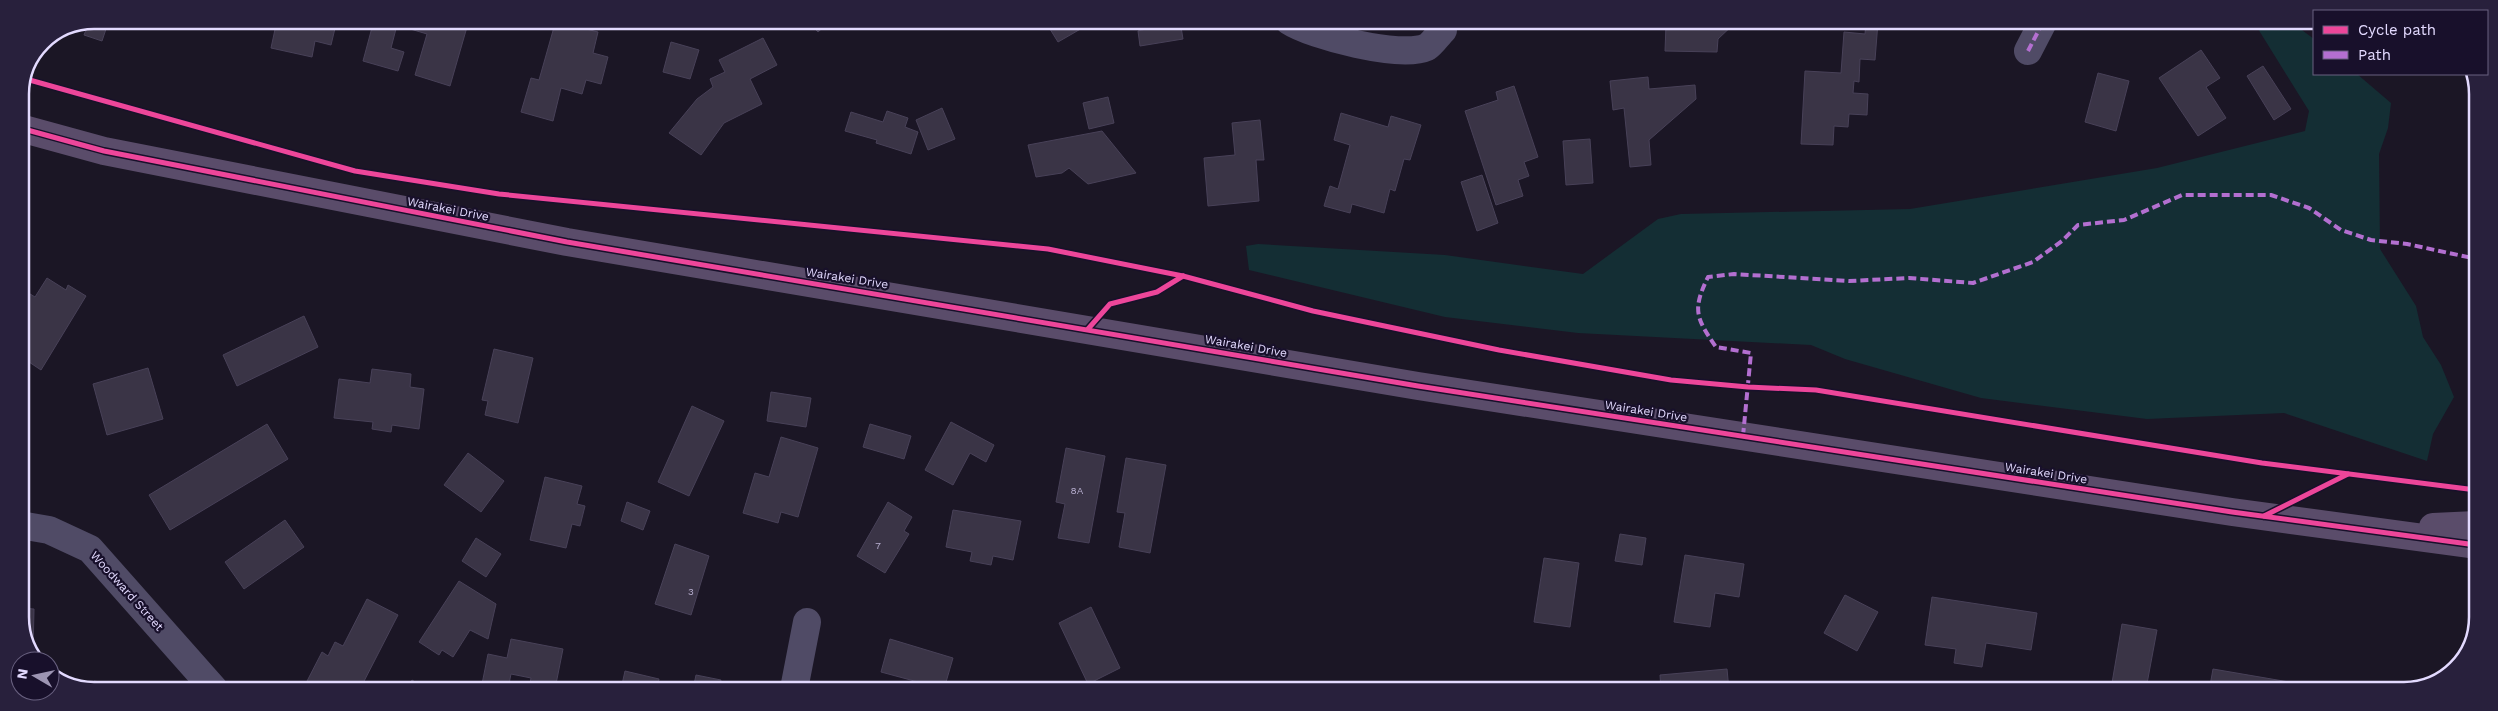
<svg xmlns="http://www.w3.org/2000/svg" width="2498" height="711" font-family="'Work Sans',sans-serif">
  <rect width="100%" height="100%" fill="#1b1625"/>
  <path fill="#142e34" d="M2256 22H2291L2314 39V74H2357L2391 103 2388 128 2379 154 2380 249 2416 306 2423 337 2441 365 2454 397 2433 434 2427 461 2284 413 2147 419 1981 398 1845 359 1811 345 1578 333 1445 317 1249 270 1246 246 1258 244 1445 255 1583 274 1658 219 1681 214 1910 209 2157 168 2305 131 2309 111 2255 24Z"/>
  <g fill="#3a3446" stroke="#484158">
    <path d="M94 20H109L102 41 84 35 89 22Z"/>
    <path d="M277 20H337L331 45 315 41 312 57 271 48Z"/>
    <path d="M374 20H469L450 86 415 75 427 34 397 25 391 48 404 52 398 71 363 61Z"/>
    <path d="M556 20 580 21 578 27 598 32 593 53 608 57 601 84 586 80 582 94 561 88 553 121 521 112 531 78 539 80Z"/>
    <path d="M808 21H830L818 32Z"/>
    <path d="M1045 21H1090L1091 23 1058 42Z"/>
    <path d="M1145 21H1180L1183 39 1140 46 1138 31 1146 29Z"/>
    <path d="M1687 22H1736L1718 39 1717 52 1665 51 1666 25H1687Z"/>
    <path d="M1866 22H1878L1875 60 1860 59 1859 82 1854 81 1853 93 1868 94 1867 115 1849 114 1848 127 1834 126 1833 145 1801 144 1805 71 1841 73 1844 32 1865 34Z"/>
    <path d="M763 38 777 65 750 79 762 104 724 123 701 155 669 133 697 99 713 87 710 79 725 72 719 60Z"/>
    <path d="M671 42 699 50 690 79 663 72Z"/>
    <path d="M2201 50 2220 78 2206 87 2226 118 2198 136 2159 78Z"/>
    <path d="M2263 66 2291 109 2274 120 2247 76Z"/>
    <path d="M2098 73 2129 81 2116 131 2085 122Z"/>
    <path d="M1648 77 1649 89 1695 85 1696 99 1649 140 1651 165 1630 167 1624 108 1613 110 1610 81Z"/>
    <path d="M1514 86 1538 157 1524 162 1529 176 1518 180 1523 196 1496 205 1465 111 1498 100 1496 92Z"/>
    <path d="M1108 97 1114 123 1089 129 1083 103Z"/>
    <path d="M942 108 955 139 928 150 916 120Z"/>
    <path d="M887 111 908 118 905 127 918 132 911 154 876 143 877 140 845 131 851 112 883 122Z"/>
    <path d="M1341 113 1388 127 1391 116 1421 125 1410 160 1404 159 1395 191 1390 189 1384 213 1352 204 1350 213 1324 206 1330 186 1338 189 1350 145 1334 140Z"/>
    <path d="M1260 120 1264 160H1256L1259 201 1208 206 1204 158 1235 155 1232 123Z"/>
    <path d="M1102 131 1136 173 1088 184 1069 168 1062 173 1036 177 1028 145Z"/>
    <path d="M1590 139 1593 183 1566 185 1563 141Z"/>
    <path d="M1482 175 1498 223 1477 231 1461 182Z"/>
    <path d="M47 278 66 290 68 285 86 296 41 370 20 356V292L22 289 35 297Z"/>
    <path d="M304 316 318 347 237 386 223 355Z"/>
    <path d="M494 349 533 358 518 423 485 415 488 401 482 400Z"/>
    <path d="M148 368 163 419 107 435 93 384Z"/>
    <path d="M372 369 411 374 410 387 424 389 419 429 392 425 391 432 372 429 373 422 334 418 339 379 370 383Z"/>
    <path d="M771 392 811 398 806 427 767 421Z"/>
    <path d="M692 406 724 421 689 496 658 482Z"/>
    <path d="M951 422 994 445 986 462 970 453 953 485 925 470Z"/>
    <path d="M267 424 288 459 170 530 149 495Z"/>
    <path d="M870 424 911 436 904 459 863 447Z"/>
    <path d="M781 437 818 448 798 517 781 512 778 523 743 513 755 473 769 477Z"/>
    <path d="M1066 448 1105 456 1089 543 1058 538 1065 504 1056 502Z"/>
    <path d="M468 453 504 481 481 512 444 485Z"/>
    <path d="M1126 458 1166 465 1150 553 1119 547 1125 513 1117 512Z"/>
    <path d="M545 477 582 486 577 504 585 506 580 526 572 524 566 548 530 540Z"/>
    <path d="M627 502 650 511 643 530 621 521Z"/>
    <path d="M888 502 912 517 904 531 909 534 885 573 857 556Z"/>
    <path d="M953 510 1021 521 1013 560 993 556 991 565 970 561 972 552 946 547Z"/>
    <path d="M285 520 304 547 244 589 225 562Z"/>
    <path d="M1620 534 1646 538 1642 565 1615 561Z"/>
    <path d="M476 538 501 554 486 577 462 561Z"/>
    <path d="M675 544 709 556 691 615 655 604Z"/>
    <path d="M1685 555 1744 564 1739 597 1715 593 1710 627 1674 622Z"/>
    <path d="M1544 558 1579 563 1570 627 1534 622Z"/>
    <path d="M459 581 496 604 488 639 470 630 453 657 442 650 439 655 419 642Z"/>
    <path d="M1845 595 1878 612 1857 651 1824 633Z"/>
    <path d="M1932 597 2037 613 2031 650 1986 643 1982 667 1954 663 1956 649 1925 645Z"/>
    <path d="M367 599 398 615 360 689H339L330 685 328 688 313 689 305 685 322 652 328 656 335 642 343 646Z"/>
    <path d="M1091 607 1120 668 1088 684 1059 623Z"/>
    <path d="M20 608 34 609 33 654 20 622Z"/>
    <path d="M2122 624 2157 630 2146 689 2112 683Z"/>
    <path d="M511 639 563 649 555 689H529L531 678 511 674 508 689H481L488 654 507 658Z"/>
    <path d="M890 639 953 658 944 689 881 672Z"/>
    <path d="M1727 669 1729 690H1661L1660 675Z"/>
    <path d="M2213 669 2289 682 2288 691H2209Z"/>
    <path d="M625 671 659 679 657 689H621Z"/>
    <path d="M696 675 721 680 719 689H693Z"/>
    <path d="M412 680 426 689H407Z"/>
    <path d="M94 681 133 687V689H92Z"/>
    <path d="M1528 684 1529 690H1501V689Z"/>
  </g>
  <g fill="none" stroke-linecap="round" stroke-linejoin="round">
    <g stroke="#504b66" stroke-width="28">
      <path d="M1289 21C1312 36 1401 59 1427 47 1432 44 1438 35 1443 30V21"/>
      <path d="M2028 51 2043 22"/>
      <path d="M20 525 49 530 90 549 214 689"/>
      <path d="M794 689 807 622"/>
    </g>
    <g stroke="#5a4c6a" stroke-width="28">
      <path d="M20 128 104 151 567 242 1418 386 2232 512 2476 545"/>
      <path d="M2433 527 2476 525"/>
    </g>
    <g stroke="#b36fd0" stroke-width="4" stroke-dasharray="8 4" stroke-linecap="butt">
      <path d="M2028 51 2043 22"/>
      <path d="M1743 436 1751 353 1716 347C1696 318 1692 310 1708 277L1734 274 1849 281 1909 278 1973 283 2033 262 2062 241 2078 225 2124 220 2182 195H2271L2309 208 2341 230 2371 240 2407 244 2477 259"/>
    </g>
    <defs>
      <g id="cycleway">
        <path d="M26 79 355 171 499 194 1048 249 1183 276 1313 311 1499 350 1671 380 1748 387 1816 390 2262 463 2476 490"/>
        <path d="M20 128 104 151 567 242 1418 386 2232 512 2476 545"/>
        <path d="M1088 329 1110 304 1157 292 1183 276"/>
        <path d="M2264 516 2348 474"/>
      </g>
    </defs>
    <use href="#cycleway" stroke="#18102b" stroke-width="8"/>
    <use href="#cycleway" stroke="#ed469a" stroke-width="5"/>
  </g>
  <g text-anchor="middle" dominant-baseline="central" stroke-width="4.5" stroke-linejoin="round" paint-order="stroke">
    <g font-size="10" fill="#b9b0d1">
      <text x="1077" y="490">8A</text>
      <text x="878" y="545">7</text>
      <text x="691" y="591">3</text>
    </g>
    <g font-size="12" fill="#e3daff" stroke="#18102b">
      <text transform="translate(448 209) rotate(11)">Wairakei Drive</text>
      <text transform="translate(847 278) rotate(9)">Wairakei Drive</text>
      <text transform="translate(1246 346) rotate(10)">Wairakei Drive</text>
      <text transform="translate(1646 411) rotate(9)">Wairakei Drive</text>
      <text transform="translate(2046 473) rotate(9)">Wairakei Drive</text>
      <text transform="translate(127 591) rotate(48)">Woodward Street</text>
    </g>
  </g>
  <path d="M0 0H2498V711H0ZM94 29H2404A65 65 0 0 1 2469 94V617A65 65 0 0 1 2404 682H94A65 65 0 0 1 29 617V94A65 65 0 0 1 94 29Z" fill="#28203c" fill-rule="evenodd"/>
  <path fill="none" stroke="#e3daff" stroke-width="2.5" d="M94 29H2404A65 65 0 0 1 2469 94V617A65 65 0 0 1 2404 682H94A65 65 0 0 1 29 617V94A65 65 0 0 1 94 29Z"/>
  <rect x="2313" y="10" width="175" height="65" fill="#18102b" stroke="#696180"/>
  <rect x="2323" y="26" width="25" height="8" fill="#ed469a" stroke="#696180"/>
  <text x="2358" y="35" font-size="15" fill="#e3daff">Cycle path</text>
  <rect x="2323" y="51" width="25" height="8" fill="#b36fd0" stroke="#696180"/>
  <text x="2358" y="60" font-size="15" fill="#e3daff">Path</text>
  <g transform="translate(35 676) rotate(279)"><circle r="24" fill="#18102b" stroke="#696180"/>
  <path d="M0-4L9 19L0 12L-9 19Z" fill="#9d95b3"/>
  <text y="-8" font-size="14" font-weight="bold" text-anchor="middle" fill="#e3daff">N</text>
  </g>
</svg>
